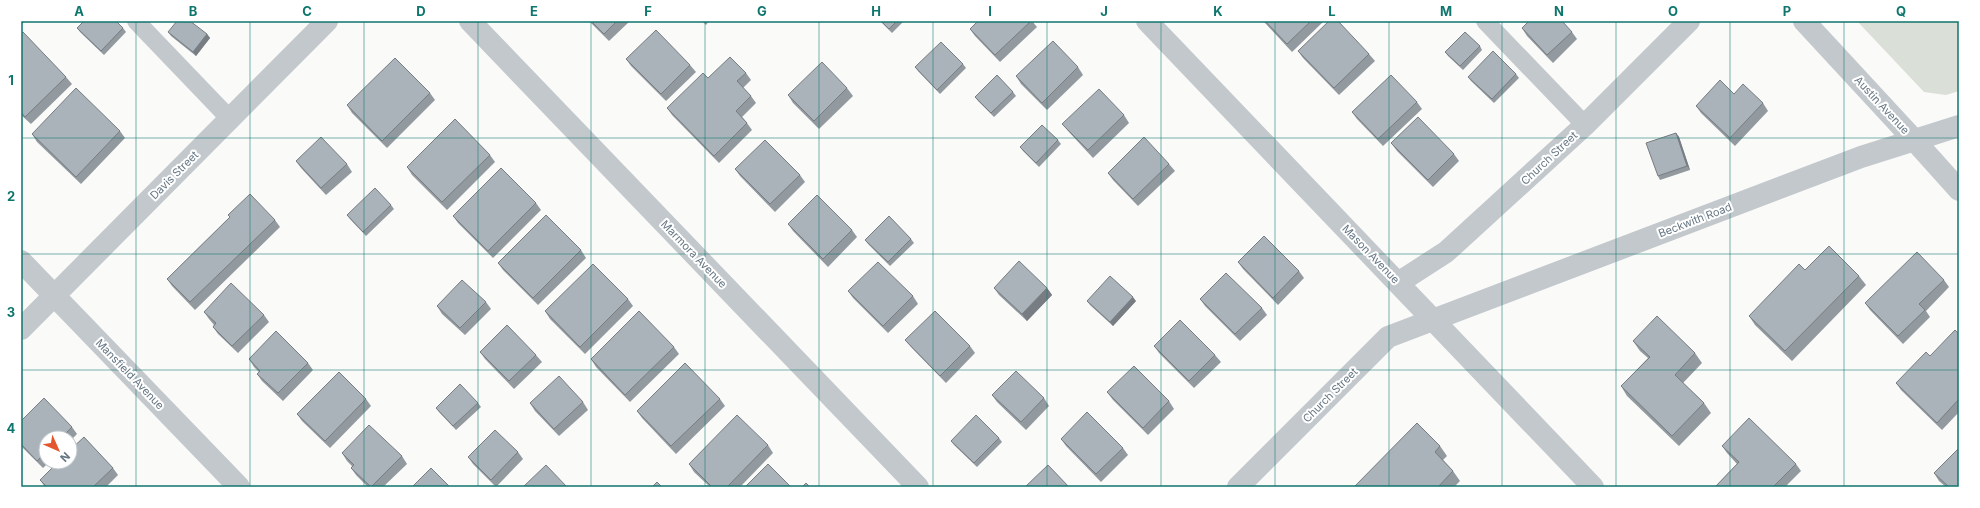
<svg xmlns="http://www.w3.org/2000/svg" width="1980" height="508" font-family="Inter,sans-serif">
  <rect width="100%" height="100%" fill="#fafaf8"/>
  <path fill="#dadfd7" d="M1857 21H1959V91L1946 95 1924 92Z"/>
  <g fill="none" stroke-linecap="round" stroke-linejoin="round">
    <g stroke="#c3c8cc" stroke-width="18">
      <path d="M136 21 230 119"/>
      <path d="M1485 21 1585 125"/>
    </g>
    <g stroke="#c3c8cc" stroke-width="22">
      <path d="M470 21 918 487"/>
      <path d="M1147 21 1593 487"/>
      <path d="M1915 141 1959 190"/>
      <path d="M21 261 239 487"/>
      <path d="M1398 283 1446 252 1585 125 1689 21"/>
      <path d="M21 329 327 21"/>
    </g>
    <g stroke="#c3c8cc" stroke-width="22">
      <path d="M1804 21 1915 141"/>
      <path d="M1238 487 1388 337 1861 157 1959 126"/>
    </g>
  </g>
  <g fill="#929a9f">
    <path d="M21 21H25L21 25Z"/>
    <path d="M589 21H630L609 41Z"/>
    <path d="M702 21H709L706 25Z"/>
    <path d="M880 21H904L892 33Z"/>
    <path d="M978 21H1032L1037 27 1000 62 975 36 970 29Z"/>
    <path d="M1263 21H1324L1292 52 1266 24Z"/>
    <path d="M77 28H123L126 32 104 55 80 32Z"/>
    <path d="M1522 28 1572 32 1577 39 1553 63 1527 36Z"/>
    <path d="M168 32 207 34 210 38 196 56 171 36Z"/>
    <path d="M21 33 66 77 72 84 31 124 21 115Z"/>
    <path d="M1480 46 1482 50 1463 70 1448 56 1445 52Z"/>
    <path d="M1298 51 1369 54 1375 61 1339 95 1303 58Z"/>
    <path d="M626 59 690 65 696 72 666 101 631 66Z"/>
    <path d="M963 64 966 68 940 94 918 71 915 67Z"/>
    <path d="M1078 67 1083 75 1047 110 1021 84 1016 76Z"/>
    <path d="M746 73 751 80 743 88 751 96 756 103 742 117 747 123 752 130 719 163 672 115 667 108 708 78Z"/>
    <path d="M1516 74 1519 78 1494 103 1471 81 1468 77Z"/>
    <path d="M847 88 853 96 819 129 793 103 788 95Z"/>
    <path d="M1013 92 1016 96 994 117 978 101 975 97Z"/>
    <path d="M430 93 435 100 387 148 352 113 347 105Z"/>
    <path d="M1734 94 1763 103 1768 111 1735 146 1701 113 1696 106Z"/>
    <path d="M1417 102 1422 109 1383 146 1357 119 1352 112Z"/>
    <path d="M1124 115 1129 123 1093 158 1068 131 1062 124Z"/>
    <path d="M120 131 125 138 81 184 37 142 32 134Z"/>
    <path d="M1676 133 1679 137 1690 170 1660 180 1658 176Z"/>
    <path d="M1058 140 1061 144 1039 167 1023 151 1020 147Z"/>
    <path d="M1391 143 1454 154 1459 161 1433 187 1397 151Z"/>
    <path d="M490 155 495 162 447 210 412 175 407 167Z"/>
    <path d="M296 161 347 164 352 172 326 195 301 168Z"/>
    <path d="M1169 164 1175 171 1138 206 1113 180 1108 173Z"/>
    <path d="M735 169 800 175 805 182 775 212 740 176Z"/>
    <path d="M536 203 541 210 493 258 458 223 453 216Z"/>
    <path d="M391 205 394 209 366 236 350 219 347 215Z"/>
    <path d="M228 215 275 220 280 227 195 310 172 286 167 279 230 217Z"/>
    <path d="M788 224 852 230 857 237 828 267 793 231Z"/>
    <path d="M911 239 914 243 890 266 868 244 865 240Z"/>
    <path d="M581 250 586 258 538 305 503 270 498 263Z"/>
    <path d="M1238 262 1299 271 1304 278 1278 305 1243 269Z"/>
    <path d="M1859 276 1866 285 1792 361 1755 325 1749 316Z"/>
    <path d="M1944 280 1949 287 1926 311 1930 317 1903 344 1870 310 1865 303Z"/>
    <path d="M994 288H1047L1052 295 1027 321 999 295Z"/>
    <path d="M848 291 913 296 918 304 888 333 853 298Z"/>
    <path d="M628 299 633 306 585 354 550 319 545 311Z"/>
    <path d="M1200 299 1262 308 1267 315 1240 341 1205 306Z"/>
    <path d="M1087 301H1136L1113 326 1090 305Z"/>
    <path d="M486 302 491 309 465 335 442 314 437 306Z"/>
    <path d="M204 312 264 315 269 322 238 353 218 334 213 327 214 325 209 319Z"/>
    <path d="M1959 334V412L1942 430 1901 390 1896 383Z"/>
    <path d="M905 340 970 346 975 353 946 383 911 347Z"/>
    <path d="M1633 341 1695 353 1702 363 1683 383 1704 403 1711 413 1679 446 1627 396 1621 386 1648 358 1640 351Z"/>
    <path d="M1154 346 1215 355 1221 362 1194 388 1159 353Z"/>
    <path d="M674 347 679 354 630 402 596 367 591 359Z"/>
    <path d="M480 352 536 355 542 362 514 389 485 359Z"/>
    <path d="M249 359 308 363 313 370 283 401 262 381 257 374 259 372 254 367Z"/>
    <path d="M1107 392 1169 401 1174 409 1148 435 1113 400Z"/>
    <path d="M992 395 1044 398 1049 406 1026 430 997 402Z"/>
    <path d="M366 399 371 406 330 448 302 421 297 414Z"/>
    <path d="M720 399 725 406 676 454 642 418 637 411Z"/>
    <path d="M583 402 588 410 559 436 535 411 530 403Z"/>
    <path d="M478 403 481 407 456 430 439 412 436 408Z"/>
    <path d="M21 421 72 427 77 434 70 441V438H46V462H49L43 468 21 446Z"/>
    <path d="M999 438 1002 442 977 467 954 445 951 441Z"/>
    <path d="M1061 439 1123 448 1128 455 1101 482 1066 446Z"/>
    <path d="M768 445 773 453 740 487H710L694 472 689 464Z"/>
    <path d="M1440 446 1447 456 1443 460 1453 471 1460 481 1454 487H1354Z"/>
    <path d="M1722 446 1796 464 1801 471 1785 487H1715L1737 464 1727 453Z"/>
    <path d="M518 452 523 459 496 487 473 464 468 457Z"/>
    <path d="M342 453 402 456 407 464 383 487H368L356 475 351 468 352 466 347 461Z"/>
    <path d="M113 468 118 475 106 487H45L40 480Z"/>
    <path d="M1934 473 1959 487H1946L1939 481Z"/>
  </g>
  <g fill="#777d82">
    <path d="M207 34 210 38 196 56 193 52Z"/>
    <path d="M1676 133 1679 137 1690 170 1687 166Z"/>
    <path d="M1047 288 1052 295 1027 321 1022 314Z"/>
    <path d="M1133 297 1136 301 1113 326 1110 322Z"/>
  </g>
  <g fill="#aab3b9" stroke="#777d82">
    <path d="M84 21H116L123 28 101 51 77 28Z"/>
    <path d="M177 21H190L207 34 193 52 168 32Z"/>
    <path d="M591 21H617L604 34Z"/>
    <path d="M881 21H897L889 29Z"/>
    <path d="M978 21H1031L995 55 970 29Z"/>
    <path d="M1265 21H1311L1287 44Z"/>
    <path d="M1329 21H1338L1369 54 1334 88 1298 51Z"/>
    <path d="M1529 21H1562L1572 32 1547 55 1522 28Z"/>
    <path d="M656 30 690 65 661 94 626 59Z"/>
    <path d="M23 32 66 77 25 117 21 112V33Z"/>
    <path d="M1465 32 1480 46 1460 66 1445 52Z"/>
    <path d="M1053 41 1078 67 1042 103 1016 76Z"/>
    <path d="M941 42 963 64 937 90 915 67Z"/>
    <path d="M1493 51 1516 74 1492 99 1468 77Z"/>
    <path d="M730 57 746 73 737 81 751 96 736 111 747 123 714 156 667 108 703 73 708 78Z"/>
    <path d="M395 58 430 93 382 141 347 105Z"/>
    <path d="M822 62 847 88 814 121 788 95Z"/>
    <path d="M997 75 1013 92 991 113 975 97Z"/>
    <path d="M1391 75 1417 102 1378 139 1352 112Z"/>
    <path d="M1720 80 1734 94 1743 84 1763 103 1730 138 1696 106Z"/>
    <path d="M76 88 120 131 76 177 32 134Z"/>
    <path d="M1099 89 1124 115 1088 150 1062 124Z"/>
    <path d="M1418 117 1454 154 1428 180 1391 143Z"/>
    <path d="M455 119 490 155 442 202 407 167Z"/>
    <path d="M1042 125 1058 140 1036 163 1020 147Z"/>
    <path d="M1676 133 1687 166 1658 176 1646 143Z"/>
    <path d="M321 137 347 164 321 188 296 161Z"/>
    <path d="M1144 137 1169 164 1133 199 1108 173Z"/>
    <path d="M765 140 800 175 770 204 735 169Z"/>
    <path d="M501 168 536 203 488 251 453 216Z"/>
    <path d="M375 188 391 205 363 232 347 215Z"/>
    <path d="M250 194 275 220 190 302 167 279 230 217 228 215Z"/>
    <path d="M817 195 852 230 823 259 788 224Z"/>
    <path d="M546 215 581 250 533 298 498 263Z"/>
    <path d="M889 216 911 239 888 262 865 240Z"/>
    <path d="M1264 236 1299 271 1273 298 1238 262Z"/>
    <path d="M1829 246 1859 276 1785 351 1749 316 1799 264 1805 270Z"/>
    <path d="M1917 252 1944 280 1919 304 1925 310 1898 336 1865 303Z"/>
    <path d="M1019 261 1047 288 1022 314 994 288Z"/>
    <path d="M878 262 913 296 883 326 848 291Z"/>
    <path d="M593 264 628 299 580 347 545 311Z"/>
    <path d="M1226 273 1262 308 1235 334 1200 299Z"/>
    <path d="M1110 276 1133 297 1110 322 1087 301Z"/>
    <path d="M462 280 486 302 460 328 437 306Z"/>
    <path d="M231 283 264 315 232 346 213 327 216 323 204 312Z"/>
    <path d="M639 311 674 347 625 395 591 359Z"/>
    <path d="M935 311 970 346 940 376 905 340Z"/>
    <path d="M1657 316 1695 353 1675 375 1704 403 1672 436 1621 386 1650 357 1633 341Z"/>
    <path d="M1180 320 1215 355 1189 381 1154 346Z"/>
    <path d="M507 325 536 355 509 381 480 352Z"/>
    <path d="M1955 330 1959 334V399L1937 423 1896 383 1926 352 1930 356Z"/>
    <path d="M276 331 308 363 278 393 257 374 260 371 249 359Z"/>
    <path d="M685 363 720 399 671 446 637 411Z"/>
    <path d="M1134 366 1169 401 1143 428 1107 392Z"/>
    <path d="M1016 371 1044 398 1021 422 992 395Z"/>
    <path d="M339 372 366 399 325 441 297 414Z"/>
    <path d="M559 376 583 402 554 429 530 403Z"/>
    <path d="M460 384 478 403 453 426 436 408Z"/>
    <path d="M44 398 72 427 61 438H46V452L37 461 21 444V421Z"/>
    <path d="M1087 412 1123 448 1096 474 1061 439Z"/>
    <path d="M737 415 768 445 727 487H712L689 464Z"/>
    <path d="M976 415 999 438 974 463 951 441Z"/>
    <path d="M1749 418 1796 464 1773 487H1715L1739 462 1722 446Z"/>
    <path d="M1417 423 1440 446 1435 452 1453 471 1438 487H1354Z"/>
    <path d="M369 425 402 456 371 487 351 468 354 465 342 453Z"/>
    <path d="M495 430 518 452 491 480 468 457Z"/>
    <path d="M84 437 113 468 93 487H47L40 480 58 462H70V450Z"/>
    <path d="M1959 448V487H1949L1934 473Z"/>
    <path d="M768 464 791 487H745Z"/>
    <path d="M546 465 567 487H523Z"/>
    <path d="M1048 465 1069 487H1025Z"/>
    <path d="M431 468 450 487H412Z"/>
    <path d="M657 482 662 487H652Z"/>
    <path d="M806 483 810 487H802Z"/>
  </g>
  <path fill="none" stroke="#0f766e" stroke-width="1" stroke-opacity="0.55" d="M136 21V487M250 21V487M364 21V487M478 21V487M591 21V487M705 21V487M819 21V487M933 21V487M1047 21V487M1161 21V487M1275 21V487M1389 21V487M1502 21V487M1616 21V487M1730 21V487M1844 21V487M21 138H1959M21 254H1959M21 370H1959"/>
  <g text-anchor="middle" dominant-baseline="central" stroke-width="4" stroke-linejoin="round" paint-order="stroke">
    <g font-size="11" fill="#657683" stroke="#fff">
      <text transform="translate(1882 105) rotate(47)">Austin Avenue</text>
      <text transform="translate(1549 158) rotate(-43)">Church Street</text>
      <text transform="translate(174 175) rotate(-45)">Davis Street</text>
      <text transform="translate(1695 220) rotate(-21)">Beckwith Road</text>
      <text transform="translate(694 254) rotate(46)">Marmora Avenue</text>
      <text transform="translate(1371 254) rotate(46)">Mason Avenue</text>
      <text transform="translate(130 374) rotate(46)">Mansfield Avenue</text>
      <text transform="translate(1330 395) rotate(-45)">Church Street</text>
    </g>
  </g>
  <rect width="1980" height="508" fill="none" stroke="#ffffff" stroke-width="44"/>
  <g transform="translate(58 450) rotate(135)"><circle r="19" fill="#ffffff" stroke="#c1c8cd"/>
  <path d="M0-3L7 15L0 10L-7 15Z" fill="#e4572e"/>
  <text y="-6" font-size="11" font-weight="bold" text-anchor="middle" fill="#657683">N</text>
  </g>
  <rect x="22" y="22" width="1936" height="464" fill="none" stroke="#0f766e" stroke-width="1.5"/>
  <g font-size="13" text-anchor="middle" font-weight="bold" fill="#0f766e">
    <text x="79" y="16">A</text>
    <text x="193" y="16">B</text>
    <text x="307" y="16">C</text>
    <text x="421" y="16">D</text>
    <text x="534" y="16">E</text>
    <text x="648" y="16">F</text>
    <text x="762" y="16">G</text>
    <text x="876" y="16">H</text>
    <text x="990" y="16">I</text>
    <text x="1104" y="16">J</text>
    <text x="1218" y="16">K</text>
    <text x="1332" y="16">L</text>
    <text x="1446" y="16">M</text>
    <text x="1559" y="16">N</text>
    <text x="1673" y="16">O</text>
    <text x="1787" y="16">P</text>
    <text x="1901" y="16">Q</text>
    <text x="11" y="85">1</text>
    <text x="11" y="201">2</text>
    <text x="11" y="317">3</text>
    <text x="11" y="433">4</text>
  </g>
</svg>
